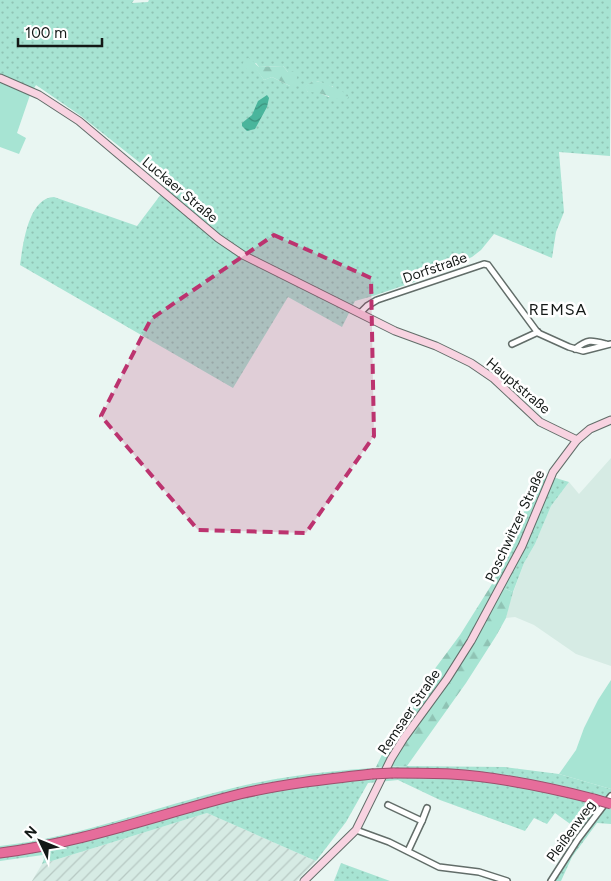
<svg xmlns="http://www.w3.org/2000/svg" width="611" height="881" font-family="Figtree,sans-serif">
  <defs>
    <pattern id="industrial-furrows" width="10" height="10" patternUnits="userSpaceOnUse" patternTransform="scale(1.25)"><rect width="10" height="10" fill="#d6ebe4"/><path d="M-1 1l2-2M0 10L10 0M9 11l2-2" fill="none" stroke="#b7c9c3"/></pattern>
    <pattern id="grass-dots" width="8" height="8" patternUnits="userSpaceOnUse" patternTransform="scale(1.25)"><rect width="8" height="8" fill="#a7e4d3"/><path d="M2 2h.1M6 6h.1" fill="none" stroke="#8fc3b4" stroke-width="1.8" stroke-linecap="round"/></pattern>
    <pattern id="forest-firs" width="22" height="20" patternUnits="userSpaceOnUse" patternTransform="scale(1.25)"><rect width="22" height="20" fill="#a7e4d3"/><path d="M5 1l3.5 6h-7zM16 11l3.5 6h-7z" fill="#8fc3b4"/></pattern>
    <pattern id="water-waves" width="16" height="10" patternUnits="userSpaceOnUse" patternTransform="scale(1.25)"><rect width="16" height="10" fill="#4ab59c"/><path d="M0 5q4-4 8 0t8 0" fill="none" stroke="#3c927e"/></pattern>
  </defs>
  <rect width="100%" height="100%" fill="#e9f6f2"/>
  <path fill="#d6ebe4" d="M611 458V666L576 654 534 625 515 617 506 618 510 601 524 563 535 544 551 506 569 482 579 494Z"/>
  <path fill="url(#industrial-furrows)" d="M207 813 316 861 297 881H32L42 864Z"/>
  <g fill="url(#grass-dots)" fill-rule="evenodd">
    <path d="M0 0H134L132 3 148 2 149 0H611L610 156 559 152 564 212 556 232 552 258 494 234 481 250 472 257 414 282 373 296 355 301 342 327 288 297 233 388 20 265C23 245 28 198 54 197L137 226 168 185 81 116 36 85 30 95 0 83ZM256 63 259 67 283 66 288 72 290 86 272 77 264 80 256 68 247 69ZM313 81C320 80 325 86 333 86L329 97 317 92H308L305 87Z"/>
    <path d="M539 473 569 482 551 506 535 544 524 563 513 592 492 584 512 544Z"/>
    <path d="M407 766 505 767 559 774 611 789V824L597 823 572 857 561 881H555L576 838 573 826 555 813 547 824 534 818 525 831 440 800 398 780 368 783 346 822 316 861 207 813 42 864 44 859 43 855 0 861V846C80 837 155 807 233 788 289 774 349 769 407 766Z"/>
    <path d="M341 863 390 881H334Z"/>
  </g>
  <g fill="url(#forest-firs)">
    <path d="M249 58 259 67 283 66 288 72H294L297 77 295 86H290L272 77 264 80 256 69H247L242 65 245 59Z"/>
    <path d="M313 81C321 80 341 90 348 95V98L345 101C332 98 321 92 308 92L304 87Z"/>
    <path d="M492 584 513 592 506 618 496 636 466 683 407 766 376 767 391 736 428 678 460 635Z"/>
  </g>
  <g fill="#a7e4d3">
    <path d="M0 83 30 95 17 133 26 138 19 154 0 147Z"/>
    <path d="M611 680V789L559 774 576 750 584 728 598 700Z"/>
  </g>
  <path fill="url(#water-waves)" d="M267 95 269 98 267 107 255 129 247 131 242 126V123L252 115 258 101Z"/>
  <g fill="none" stroke-linecap="round" stroke-linejoin="round">
    <defs>
      <g id="street">
        <path d="M360 313 367 306 377 300 484 264 488 265 538 333 569 347 583 351 611 344"/>
        <path d="M512 344 538 332"/>
        <path d="M575 349C588 339 591 340 606 344"/>
        <path d="M388 805 422 821 408 851"/>
        <path d="M422 821 427 808"/>
        <path d="M356 830 389 842 439 867 479 872 507 881"/>
        <path d="M551 881 578 839 611 796"/>
      </g>
      <g id="secondary">
        <path d="M0 78 39 95 79 121 218 238 243 255 395 331 436 346 471 363 493 378 540 422 577 440"/>
        <path d="M304 881 356 830 391 759 404 738 447 679 471 641 522 546 553 472 577 440 590 429 611 420"/>
      </g>
      <g id="highway">
        <path d="M393 773C412 773 432 773 451 774 500 777 547 787 594 799"/>
        <path d="M0 853C82 843 160 814 240 794 283 784 327 779 372 774"/>
      </g>
    </defs>
    <use href="#street" stroke="#626d69" stroke-width="8"/>
    <use href="#secondary" stroke="#626d69" stroke-width="9"/>
    <use href="#highway" stroke="#9c506d" stroke-width="11"/>
    <use href="#street" stroke="#fff" stroke-width="5"/>
    <use href="#secondary" stroke="#f8d3e1" stroke-width="7"/>
    <use href="#highway" stroke="#e66d9b" stroke-width="9"/>
    <defs>
      <g id="highway-bridge">
        <path d="M372 774 393 773"/>
        <path d="M594 799 611 804"/>
      </g>
    </defs>
    <use href="#highway-bridge" stroke="#9c506d" stroke-width="11" stroke-linecap="butt"/>
    <use href="#highway-bridge" stroke="#e66d9b" stroke-width="9"/>
  </g>
  <path fill="#bc336f" fill-opacity="0.2" stroke="#bc336f" stroke-width="4" stroke-dasharray="10 6" stroke-linejoin="round" d="M274 235 371 278 374 436 306 533 198 530 101 416 151 319Z"/>
  <g text-anchor="middle" dominant-baseline="central" stroke-width="5" stroke-linejoin="round" paint-order="stroke">
    <g font-size="14" fill="#141917" stroke="#fff">
      <text transform="translate(180 190) rotate(40)">Luckaer Straße</text>
      <text transform="translate(435 268) rotate(-19)">Dorfstraße</text>
      <text transform="translate(518 386) rotate(40)">Hauptstraße</text>
      <text transform="translate(515 526) rotate(-65)">Poschwitzer Straße</text>
      <text transform="translate(409 712) rotate(-56)">Remsaer Straße</text>
      <text transform="translate(571 831) rotate(-54)">Pleißenweg</text>
    </g>
    <g font-size="16" letter-spacing="1" fill="#141917" stroke="#fff">
      <text x="558" y="309">REMSA</text>
    </g>
  </g>
  <g transform="translate(40 841) rotate(313)" stroke="#ffffff" stroke-width="4" paint-order="stroke">
  <path d="M0-4L9 19L0 12L-9 19Z" fill="#141917"/>
  <text y="-8" font-size="14" font-weight="bold" text-anchor="middle" fill="#141917">N</text>
  </g>
  <path d="M18 38v8h84v-8" fill="none" stroke="#141917" stroke-width="2.5"/>
  <text x="25" y="38" font-size="15" fill="#141917" stroke="#ffffff" stroke-width="4" paint-order="stroke">100 m</text>
</svg>
